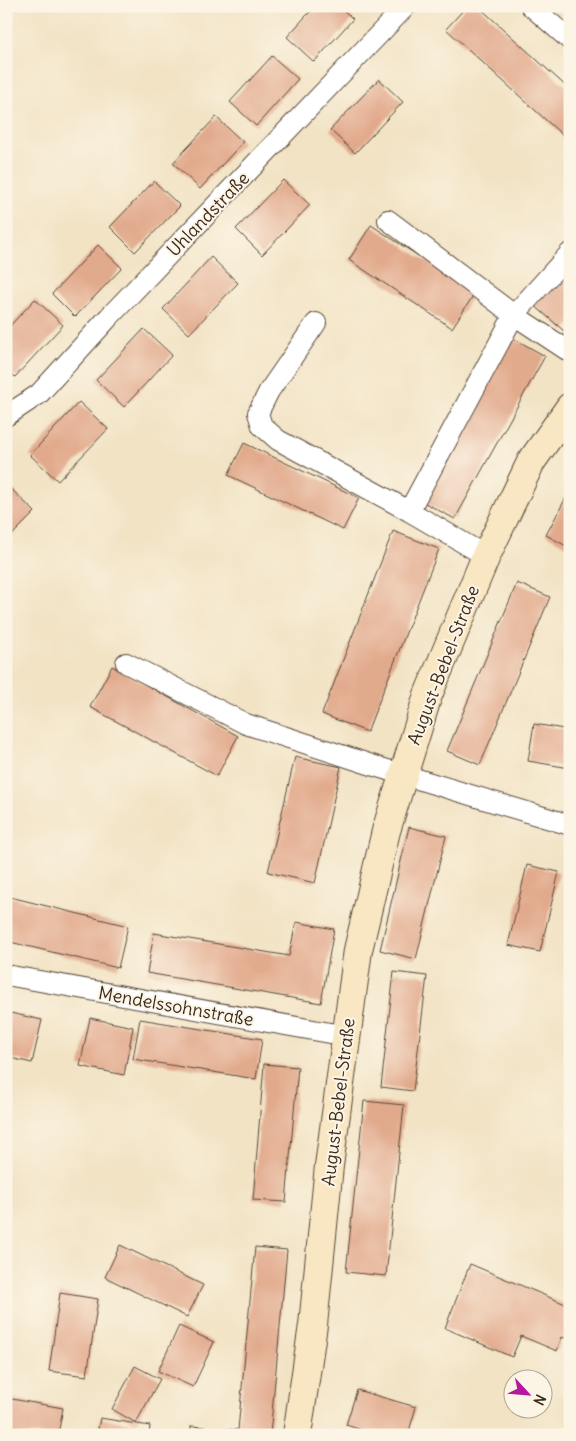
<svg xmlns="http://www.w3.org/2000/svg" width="576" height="1441" font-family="Delius,sans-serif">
  <rect width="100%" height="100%" fill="#fcf5e5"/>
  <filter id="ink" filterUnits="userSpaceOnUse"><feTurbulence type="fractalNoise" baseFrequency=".02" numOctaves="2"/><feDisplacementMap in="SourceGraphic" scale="10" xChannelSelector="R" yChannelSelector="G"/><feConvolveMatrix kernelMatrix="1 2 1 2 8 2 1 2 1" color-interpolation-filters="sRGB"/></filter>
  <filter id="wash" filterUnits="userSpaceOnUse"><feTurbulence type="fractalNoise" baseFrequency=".0096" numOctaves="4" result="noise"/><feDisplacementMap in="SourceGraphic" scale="20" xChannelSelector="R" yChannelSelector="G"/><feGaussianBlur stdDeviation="1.12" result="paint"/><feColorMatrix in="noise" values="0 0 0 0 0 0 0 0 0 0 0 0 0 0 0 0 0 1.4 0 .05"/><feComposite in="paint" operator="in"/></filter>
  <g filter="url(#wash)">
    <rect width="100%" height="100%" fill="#f2e3c5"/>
    <g id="blocks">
      <g fill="#e2aa8d">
        <path d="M315 6H339L353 19 314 62 287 37Z"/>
        <path d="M467 6H478L570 90V142L446 29Z"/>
        <path d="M272 56 298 79 256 126 230 102Z"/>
        <path d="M379 79 403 102 355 153 330 130Z"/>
        <path d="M216 117 243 142 200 189 173 163Z"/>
        <path d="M283 180 310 205 262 255 236 229Z"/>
        <path d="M154 181 180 206 135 252 110 227Z"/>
        <path d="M371 225 475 293 452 328 349 260Z"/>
        <path d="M98 245 122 268 75 317 52 294Z"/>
        <path d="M211 257 238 283 189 334 163 309Z"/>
        <path d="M570 263V324L564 331 534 305Z"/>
        <path d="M35 299 63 325 15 377 6 369V330Z"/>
        <path d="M144 329 172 355 124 407 96 380Z"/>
        <path d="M511 337 545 356 455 519 421 501Z"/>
        <path d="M79 402 108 429 58 481 30 455Z"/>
        <path d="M244 443 359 498 343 530 228 475Z"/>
        <path d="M6 484 35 512 6 541Z"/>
        <path d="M570 490V548L546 535Z"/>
        <path d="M393 531 439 549 367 732 322 714Z"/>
        <path d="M517 583 550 597 480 765 447 751Z"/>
        <path d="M112 666 238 736 217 776 90 707Z"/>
        <path d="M534 724 570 730V768L528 761Z"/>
        <path d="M295 757 341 767 315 883 268 872Z"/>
        <path d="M409 827 446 836 416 959 380 950Z"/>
        <path d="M527 865 559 872 540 952 508 945Z"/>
        <path d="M6 896 128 926 118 968 6 941Z"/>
        <path d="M296 922 334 929 321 1003 147 973 154 933 289 956Z"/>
        <path d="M394 972 427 976 413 1091 381 1087Z"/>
        <path d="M6 1012 42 1020 32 1063 6 1057Z"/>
        <path d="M90 1018 133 1027 124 1075 80 1066Z"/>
        <path d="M140 1019 262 1039 256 1079 133 1059Z"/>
        <path d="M264 1064 298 1067 286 1202 253 1200Z"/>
        <path d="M364 1101 404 1105 386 1276 346 1272Z"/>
        <path d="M120 1245 203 1285 187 1317 105 1277Z"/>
        <path d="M255 1247 287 1250 270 1435H191V1426L238 1430Z"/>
        <path d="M470 1264 570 1306V1340L562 1337 557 1351 521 1336 512 1357 445 1328Z"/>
        <path d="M60 1293 98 1299 87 1376 49 1371Z"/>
        <path d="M179 1326 214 1342 193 1387 158 1371Z"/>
        <path d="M135 1366 160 1379 136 1423 112 1409Z"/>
        <path d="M357 1390 416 1407 408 1435H378L346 1425Z"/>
        <path d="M6 1398 63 1408 58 1435H6Z"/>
        <path d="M100 1418 150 1426 149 1435H97Z"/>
      </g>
    </g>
  </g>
  <g filter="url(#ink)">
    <use href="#blocks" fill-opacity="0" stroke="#564637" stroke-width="1"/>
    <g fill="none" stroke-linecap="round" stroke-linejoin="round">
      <defs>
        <g id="minor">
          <path d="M531 6 570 40"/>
          <path d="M388 220 514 315 409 511"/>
          <path d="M570 253 514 315 570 352"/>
          <path d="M316 323 269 391 258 413 262 426 278 440 409 511 486 556"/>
          <path d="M6 416 39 394 109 317 406 6"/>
          <path d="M126 663 246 724 381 768 570 825"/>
          <path d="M6 975 347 1036"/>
        </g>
        <path id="secondary" d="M297 1435 313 1325 329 1166 358 950 386 831 428 695 486 556 531 462 570 407"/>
      </defs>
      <use href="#minor" stroke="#564637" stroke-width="22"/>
      <use href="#secondary" stroke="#564637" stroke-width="30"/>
      <use href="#minor" stroke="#fff" stroke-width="20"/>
      <use href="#secondary" stroke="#f9e7c3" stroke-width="28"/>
    </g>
  </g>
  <g text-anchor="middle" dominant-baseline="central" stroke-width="4" stroke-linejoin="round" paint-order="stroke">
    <g font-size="18" fill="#3b2a1e" stroke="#fcf5e5">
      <text transform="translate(208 214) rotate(-46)">Uhlandstraße</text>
      <text transform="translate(443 665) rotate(-69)">August-Bebel-Straße</text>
      <text transform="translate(176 1006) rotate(10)">Mendelssohnstraße</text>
      <text transform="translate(338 1102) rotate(-83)">August-Bebel-Straße</text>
    </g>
  </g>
  <rect width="576" height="1441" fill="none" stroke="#fcf5e5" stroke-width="25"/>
  <g transform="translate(528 1394) rotate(116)"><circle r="24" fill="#fcf5e5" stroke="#afa495"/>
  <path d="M0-4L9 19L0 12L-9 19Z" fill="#b5179e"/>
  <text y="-8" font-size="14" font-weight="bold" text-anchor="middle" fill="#3b2a1e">N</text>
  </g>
</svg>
